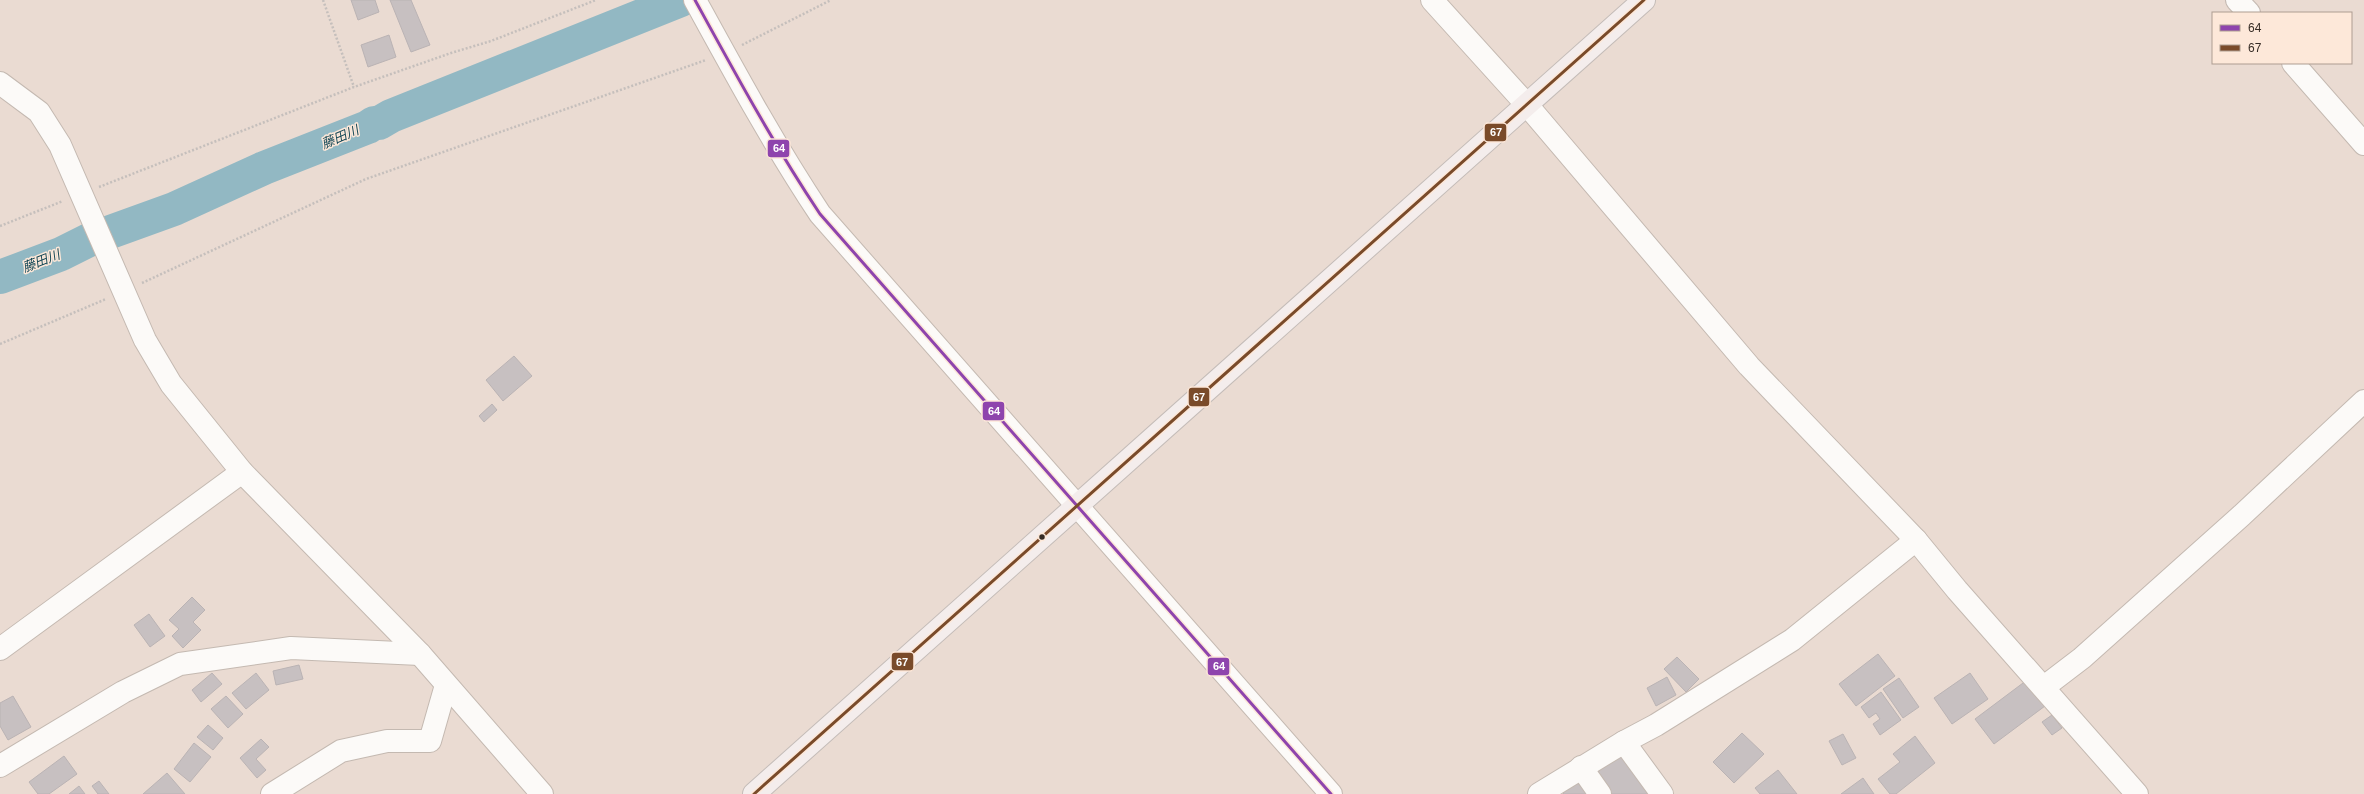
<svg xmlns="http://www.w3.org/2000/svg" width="2364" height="794" font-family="Helvetica,'Noto Sans JP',sans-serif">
  <rect width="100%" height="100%" fill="#eadbd2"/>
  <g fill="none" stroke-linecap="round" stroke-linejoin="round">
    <path stroke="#92b8c3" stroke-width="34" d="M0 277 61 254 91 239 174 209 264 168 368 127 374 123H379L391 116 681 0"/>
  </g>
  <g fill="#c7c0c1" stroke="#bab3b4">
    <path d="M351 0H375L379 12 358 20Z"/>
    <path d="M390 0H411L430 45 411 52Z"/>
    <path d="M389 35 396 57 368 67 361 45Z"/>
    <path d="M514 356 532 376 503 401 486 380Z"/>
    <path d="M492 404 497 410 484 422 479 416Z"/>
    <path d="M192 597 205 610 193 622 201 630 183 648 172 636 179 629 169 620Z"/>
    <path d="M149 614 165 636 150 647 134 625Z"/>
    <path d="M1878 654 1895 676 1856 706 1839 684Z"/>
    <path d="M1677 657 1699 679 1686 692 1664 669Z"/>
    <path d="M299 665 303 679 276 685 273 671Z"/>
    <path d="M212 673 222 684 201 702 192 690Z"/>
    <path d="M256 673 269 690 246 709 232 693Z"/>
    <path d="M1970 673 1988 699 1952 724 1934 698Z"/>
    <path d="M1667 677 1676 695 1656 706 1647 688Z"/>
    <path d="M1899 678 1919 707 1903 718 1883 689Z"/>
    <path d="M2027 680 2045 706 1994 744 1975 719Z"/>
    <path d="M1881 692 1901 720 1880 735 1873 724 1880 719 1876 713 1869 718 1861 707Z"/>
    <path d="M13 696 31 727 8 740 0 726V703Z"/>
    <path d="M226 696 243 714 228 728 211 709Z"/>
    <path d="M2052 715 2062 728 2052 735 2042 722Z"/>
    <path d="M208 725 223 738 213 750 197 737Z"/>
    <path d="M1742 733 1764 754 1734 783 1713 762Z"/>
    <path d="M1843 734 1856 758 1842 765 1829 741Z"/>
    <path d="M1915 736 1935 763 1896 794H1890L1878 779 1900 762 1893 754Z"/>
    <path d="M261 739 269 747 256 759 266 770 257 778 240 758Z"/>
    <path d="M194 743 211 757 190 782 174 769Z"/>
    <path d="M1622 751 1652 794H1610L1594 771Z"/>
    <path d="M64 756 77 774 49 794H38L29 782Z"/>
    <path d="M1778 770 1797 794H1760L1755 788Z"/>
    <path d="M167 773 185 794H143Z"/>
    <path d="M1863 778 1874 794H1841Z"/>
    <path d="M1577 780 1587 794H1564L1562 792Z"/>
    <path d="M99 781 109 794H98L92 786Z"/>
    <path d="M79 786 85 794H69Z"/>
  </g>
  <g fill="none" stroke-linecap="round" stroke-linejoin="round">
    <defs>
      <g id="minor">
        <path d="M695 0C735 73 774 145 820 214L1331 794"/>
        <path d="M1432 0 1527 105 1749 366 1916 540 1957 590 2137 794"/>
        <path d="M2237 0 2249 13"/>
        <path d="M2293 63 2364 144"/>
        <path d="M0 83 39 112 60 145 145 340 171 384 242 472 420 654 542 794"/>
        <path d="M0 649 242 472"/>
        <path d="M2044 687 2082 658 2242 515 2364 401"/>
        <path d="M1624 742 1662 794"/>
        <path d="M0 766 123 692 180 664 291 648 420 654"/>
        <path d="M1581 767 1600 794"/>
        <path d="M272 794 341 751 387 741H430L446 685"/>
        <path d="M1539 794 1624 742 1656 725 1792 640 1916 540"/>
      </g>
      <path id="major" d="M754 794 1644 0"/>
    </defs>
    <use href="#minor" stroke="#c4b9b1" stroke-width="24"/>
    <use href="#major" stroke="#c4bcb8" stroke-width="24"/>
    <g stroke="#c5bfbc" stroke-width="2.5" stroke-dasharray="2 2" stroke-linecap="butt">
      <path d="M323 0 354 87"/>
      <path d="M742 45 831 0"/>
      <path d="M99 187 354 87 451 53 491 41 596 0"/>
      <path d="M0 226 63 201"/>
      <path d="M142 283 366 179 706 60"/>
      <path d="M0 344 106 299"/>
    </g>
    <use href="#minor" stroke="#fcfaf8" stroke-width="22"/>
    <use href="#major" stroke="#f4edec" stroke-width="22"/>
    <defs>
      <path id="bus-1" d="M695 0C735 73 774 145 820 214L1331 794"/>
      <path id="bus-2" d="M754 794 1644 0"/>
    </defs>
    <use href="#bus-1" stroke="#fde8d9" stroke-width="6"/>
    <use href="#bus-2" stroke="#fde8d9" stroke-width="6"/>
    <use href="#bus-1" stroke="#8e44ad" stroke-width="3"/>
    <use href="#bus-2" stroke="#7a4b2a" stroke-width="3"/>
  </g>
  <circle fill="#362c25" stroke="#fde8d9" stroke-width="1.5" cx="1042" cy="537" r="3.5"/>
  <g text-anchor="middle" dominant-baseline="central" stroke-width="3" stroke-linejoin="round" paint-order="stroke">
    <g font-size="13" font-style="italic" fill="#134756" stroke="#fde8d9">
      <text transform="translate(340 137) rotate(-23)">藤田川</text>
      <text transform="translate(41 261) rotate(-21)">藤田川</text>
    </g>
  </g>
  <g stroke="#fde8d9" stroke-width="1.5">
    <rect x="1484" y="123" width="23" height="19" rx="4" fill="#7a4b2a"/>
    <rect x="767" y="139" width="23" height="19" rx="4" fill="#8e44ad"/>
    <rect x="1188" y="387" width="22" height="20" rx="4" fill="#7a4b2a"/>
    <rect x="982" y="401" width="23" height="20" rx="4" fill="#8e44ad"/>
    <rect x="891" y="652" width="23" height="19" rx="4" fill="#7a4b2a"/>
    <rect x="1207" y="657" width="23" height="19" rx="4" fill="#8e44ad"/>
  </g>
  <g font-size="11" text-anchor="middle" font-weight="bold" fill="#fff">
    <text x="1496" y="136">67</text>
    <text x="779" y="152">64</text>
    <text x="1199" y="401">67</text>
    <text x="994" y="415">64</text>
    <text x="902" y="666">67</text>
    <text x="1219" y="670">64</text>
  </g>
  <rect x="2212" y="12" width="140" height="52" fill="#fde8d9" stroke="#ad9d91"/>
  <rect x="2220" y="25" width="20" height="6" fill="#8e44ad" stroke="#ad9d91"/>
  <text x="2248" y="32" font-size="12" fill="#362c25">64</text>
  <rect x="2220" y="45" width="20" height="6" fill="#7a4b2a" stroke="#ad9d91"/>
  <text x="2248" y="52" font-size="12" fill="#362c25">67</text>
</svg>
